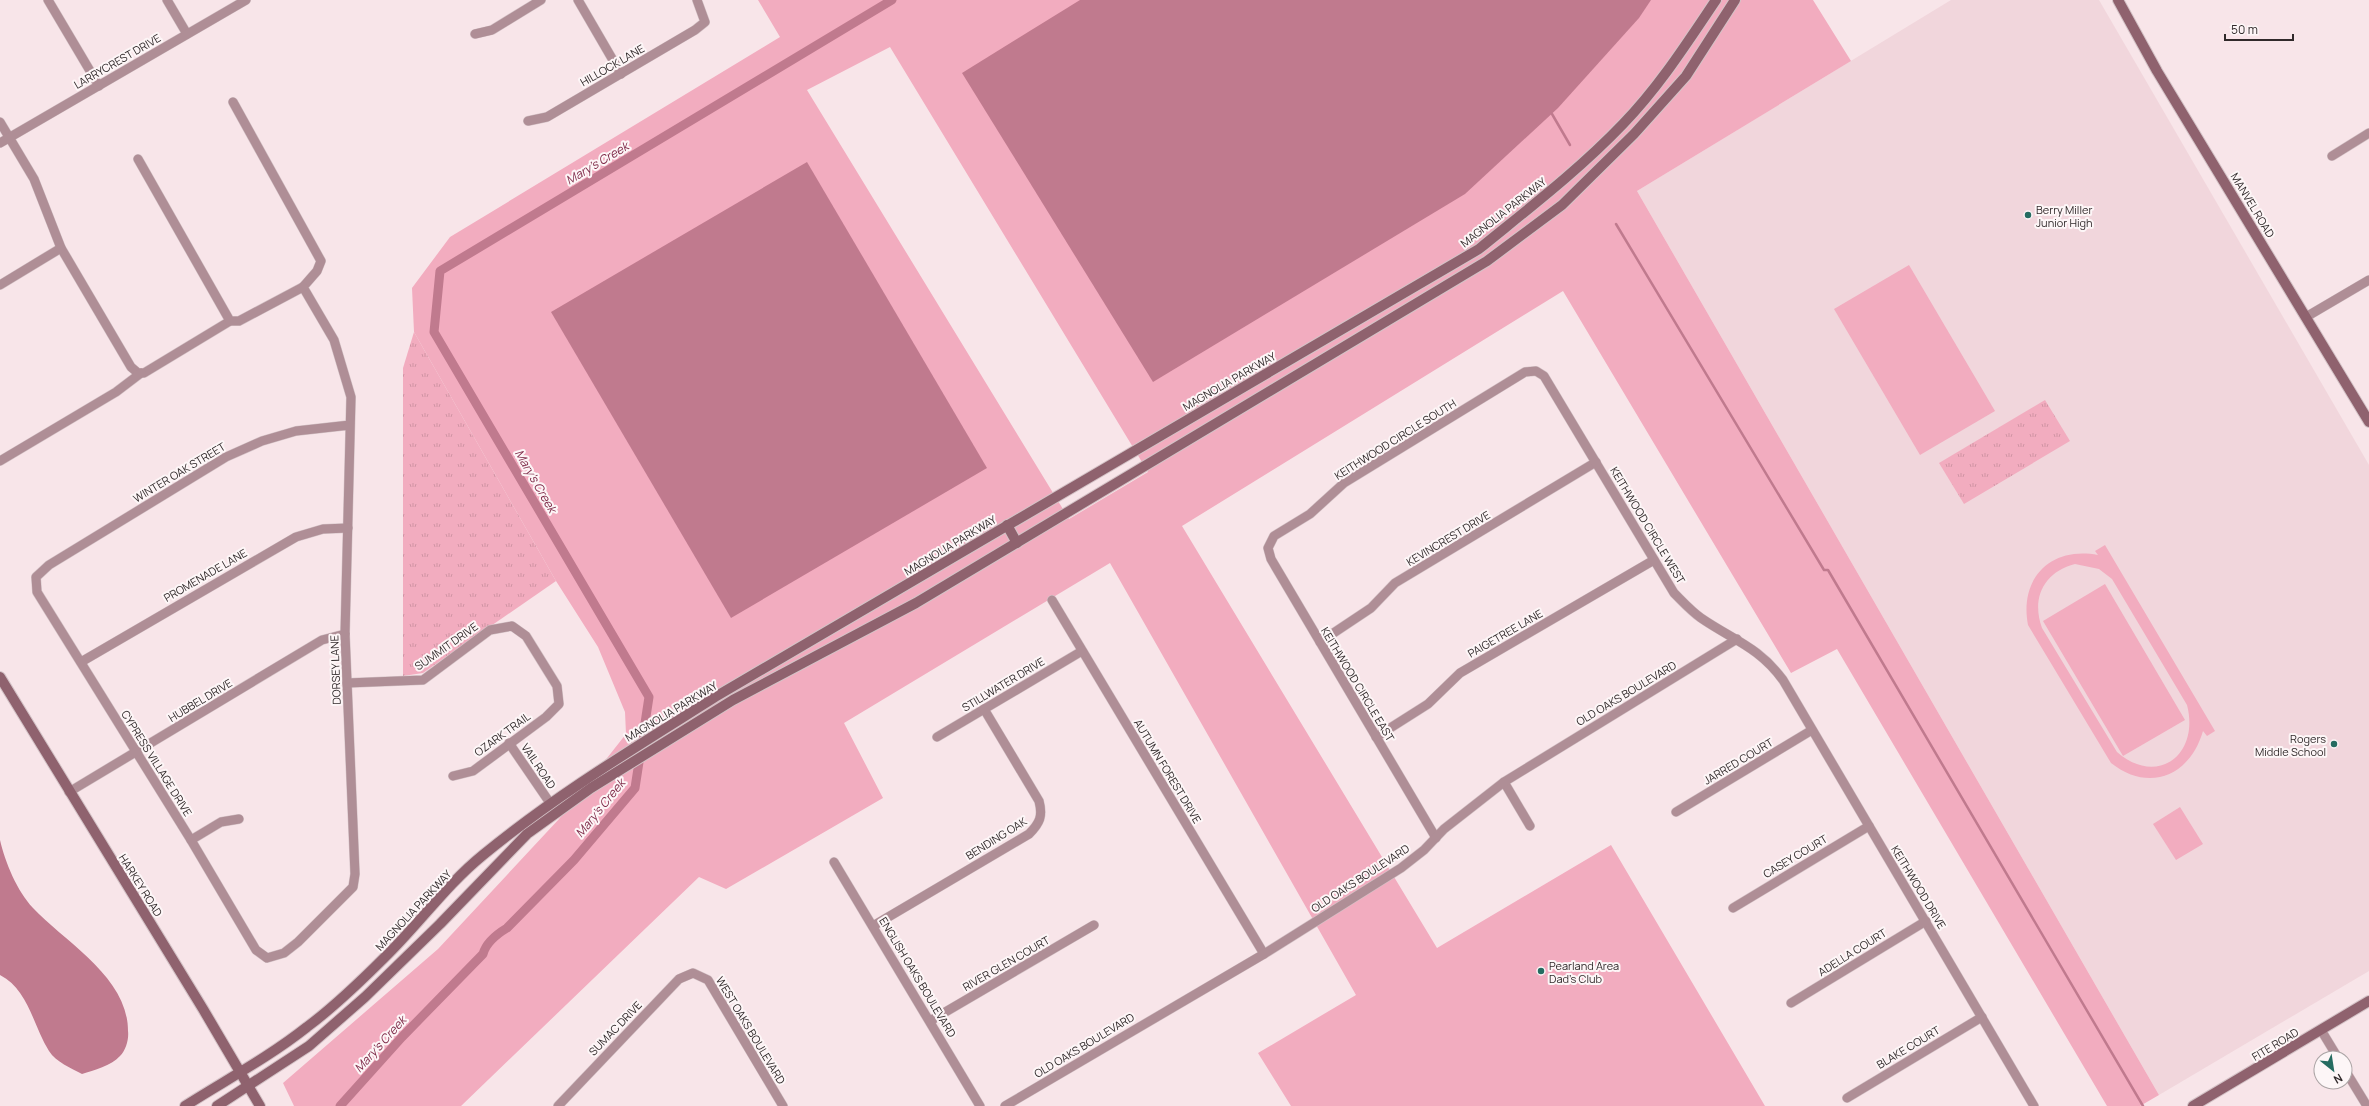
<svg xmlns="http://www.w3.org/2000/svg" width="2369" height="1106" font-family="Manrope,sans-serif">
  <defs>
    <pattern id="park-tufts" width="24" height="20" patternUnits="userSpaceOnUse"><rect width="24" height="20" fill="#f2acbf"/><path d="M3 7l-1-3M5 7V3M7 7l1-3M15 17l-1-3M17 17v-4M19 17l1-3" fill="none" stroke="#d094a4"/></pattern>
  </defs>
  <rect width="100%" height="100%" fill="#f8e5e9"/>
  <path fill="#f1d6dc" d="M1951 0H2099L2369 465V971L2159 1095 1637 191Z"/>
  <g fill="#f2acbf" fill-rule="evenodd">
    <path d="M758 0H1813L1851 61 1637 191 2159 1095 2140 1106H2107L1837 649 1791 673 1563 291 1182 526 1437 948 1611 845 1765 1106H1291L1258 1053 1356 995 1110 563 844 723 883 798 726 889 699 877 461 1106H294L283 1083 438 949 559 819 626 734 625 712 598 647 556 581 414 332 412 288 450 237 780 37ZM890 47 1148 472 1069 519 807 90Z"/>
    <path d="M1909 265 1995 411 1920 455 1834 309Z"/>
    <path d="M2105 545 2215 731 2207 736 2203 731C2190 776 2149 793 2111 763L2028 625C2019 578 2051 546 2098 555L2095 551ZM2075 564 2099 569 2112 579 2187 705C2200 755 2157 787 2117 752L2042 628C2031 598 2044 572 2075 564Z"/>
    <path d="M2105 584 2185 720 2123 756 2043 621Z"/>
    <path d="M2180 807 2203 844 2176 860 2153 824Z"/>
  </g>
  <g fill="url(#park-tufts)">
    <path d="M414 332 556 581 423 673 403 676V368Z"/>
    <path d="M2045 400 2070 441 1964 504 1939 463Z"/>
  </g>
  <g fill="#c07a8e">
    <path d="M1080 0H1651L1639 18 1558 108 1465 194 1153 382 962 73Z"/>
    <path d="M807 162 987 468 731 618 551 312Z"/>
    <path d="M0 840C5 862 17 891 33 908 66 943 128 977 128 1031 129 1039 126 1050 120 1056 111 1066 94 1070 82 1074 71 1068 56 1062 49 1051 33 1026 29 990 0 975Z"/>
  </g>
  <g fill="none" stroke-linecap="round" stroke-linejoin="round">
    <g stroke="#c07a8e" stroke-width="2.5">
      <path d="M1552 114 1570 145"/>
      <path d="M1616 224 1824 570H1828L2143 1106"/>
    </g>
    <path stroke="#c07a8e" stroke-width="9" d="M340 1106 402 1037 483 954C486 943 497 934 507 928L574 860 635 788 649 697 434 332 440 271 892 0"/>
    <defs>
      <g id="street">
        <path d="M48 0 99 86"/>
        <path d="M167 0 187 34"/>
        <path d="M578 0 621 74"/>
        <path d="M475 34 492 30 541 0"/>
        <path d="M233 102 321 261 317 271 303 287 334 340 351 397 345 634 355 874 353 887 298 942 284 953 267 958 256 950 191 840 37 592 36 577 49 565 226 457 262 441 296 431 350 425"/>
        <path d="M528 121 547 117 695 30 705 22 697 0"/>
        <path d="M0 122 34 179 61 248 131 367 138 373H144L230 321"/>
        <path d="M0 143 246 0"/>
        <path d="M2332 156 2369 133"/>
        <path d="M138 159 230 321H239L303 287"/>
        <path d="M0 285 61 248"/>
        <path d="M2306 317 2369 280"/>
        <path d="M0 461 116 392 141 373"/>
        <path d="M1052 600 1264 954"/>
        <path d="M1320 642 1371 608 1395 583 1596 462"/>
        <path d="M81 662 296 537 323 529 348 528"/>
        <path d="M347 683 423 680 490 630 512 626 526 636 557 686 559 704 546 717 473 771 453 776"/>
        <path d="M937 737 1082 651"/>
        <path d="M1376 737 1428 704 1460 673 1654 560"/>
        <path d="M509 743 550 803"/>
        <path d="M1504 782 1530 826"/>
        <path d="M69 792 322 640 345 634"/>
        <path d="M1676 812 1812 730"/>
        <path d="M1436 838 1271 559 1268 548 1274 536 1310 514 1344 483 1525 372 1536 371 1544 376 1674 593C1683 602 1691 611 1701 618 1733 640 1759 647 1783 680L2034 1106"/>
        <path d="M191 840 221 822 239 819"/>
        <path d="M834 862 980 1106"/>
        <path d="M1733 908 1869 826"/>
        <path d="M873 926 1029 834C1040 823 1043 816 1039 801L984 709"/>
        <path d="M1791 1003 1926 921"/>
        <path d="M930 1021 1094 925"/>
        <path d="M2321 1030 2338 1058"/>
        <path d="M2345 1070 2367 1106"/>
        <path d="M1847 1098 1982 1017"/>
        <path d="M558 1106 679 979 693 973 708 980 783 1106"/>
        <path d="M1005 1106 1264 954 1401 868 1424 850 1444 829 1504 782 1737 639"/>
      </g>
      <g id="secondary">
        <path d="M2118 0 2157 71 2369 422"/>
        <path d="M1007 525 1017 543"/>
        <path d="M0 677 203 1009 260 1106"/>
        <path d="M185 1106C226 1080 269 1057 307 1027 334 1007 361 981 385 957 419 924 446 885 483 855 556 795 636 747 715 697L1479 249C1528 209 1579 170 1623 124 1659 87 1687 43 1716 0"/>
        <path d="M217 1106 309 1046 365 997 440 924 527 834 591 788 733 700 916 603 1487 261 1562 205 1634 134 1686 76 1735 0"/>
        <path d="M2193 1106 2369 1001"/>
      </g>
    </defs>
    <use href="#street" stroke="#d4c3c7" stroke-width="10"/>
    <use href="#secondary" stroke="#d4c3c7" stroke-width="12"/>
    <use href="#street" stroke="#af8e96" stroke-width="9"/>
    <use href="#secondary" stroke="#8f626e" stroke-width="10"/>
  </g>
  <g fill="#256c61" stroke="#fdf6f7" stroke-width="1.5">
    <circle cx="2028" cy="215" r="4"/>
    <circle cx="2334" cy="744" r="4"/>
    <circle cx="1541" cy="971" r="4"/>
  </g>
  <g text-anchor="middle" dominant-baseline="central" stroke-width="4" stroke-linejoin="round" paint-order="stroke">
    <g font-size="11" fill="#30292a" stroke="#fdf6f7">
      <text transform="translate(117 61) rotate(-30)">LARRYCREST DRIVE</text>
      <text transform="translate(612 65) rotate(-30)">HILLOCK LANE</text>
      <text transform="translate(2253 205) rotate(59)">MANVEL ROAD</text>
      <text transform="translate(1503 212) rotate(-38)">MAGNOLIA PARKWAY</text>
      <text transform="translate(1229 381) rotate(-30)">MAGNOLIA PARKWAY</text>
      <text transform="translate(1395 439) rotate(-32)">KEITHWOOD CIRCLE SOUTH</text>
      <text transform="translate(179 472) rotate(-31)">WINTER OAK STREET</text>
      <text transform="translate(1648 525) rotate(59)">KEITHWOOD CIRCLE WEST</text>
      <text transform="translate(1448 538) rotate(-31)">KEVINCREST DRIVE</text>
      <text transform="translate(950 545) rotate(-31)">MAGNOLIA PARKWAY</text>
      <text transform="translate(205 575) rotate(-30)">PROMENADE LANE</text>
      <text transform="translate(1505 633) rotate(-30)">PAIGETREE LANE</text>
      <text transform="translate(446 646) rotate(-35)">SUMMIT DRIVE</text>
      <text transform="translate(335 670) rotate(-92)">DORSEY LANE</text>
      <text transform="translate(1003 684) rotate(-31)">STILLWATER DRIVE</text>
      <text transform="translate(1358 684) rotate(59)">KEITHWOOD CIRCLE EAST</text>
      <text transform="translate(1626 693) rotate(-31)">OLD OAKS BOULEVARD</text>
      <text transform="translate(200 700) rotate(-31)">HUBBEL DRIVE</text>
      <text transform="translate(671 711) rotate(-31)">MAGNOLIA PARKWAY</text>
      <text transform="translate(502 734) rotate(-36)">OZARK TRAIL</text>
      <text transform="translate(1738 761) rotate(-31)">JARRED COURT</text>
      <text transform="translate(157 763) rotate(58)">CYPRESS VILLAGE DRIVE</text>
      <text transform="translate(539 766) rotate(56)">VAIL ROAD</text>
      <text transform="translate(1168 771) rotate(59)">AUTUMN FOREST DRIVE</text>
      <text transform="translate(996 838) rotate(-32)">BENDING OAK</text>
      <text transform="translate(1795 856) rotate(-31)">CASEY COURT</text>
      <text transform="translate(1360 878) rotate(-33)">OLD OAKS BOULEVARD</text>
      <text transform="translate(141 885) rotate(58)">HARKEY ROAD</text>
      <text transform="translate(1919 887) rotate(59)">KEITHWOOD DRIVE</text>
      <text transform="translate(413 910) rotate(-47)">MAGNOLIA PARKWAY</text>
      <text transform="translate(1852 952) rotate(-32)">ADELLA COURT</text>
      <text transform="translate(1006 963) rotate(-30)">RIVER GLEN COURT</text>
      <text transform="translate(918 977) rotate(59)">ENGLISH OAKS BOULEVARD</text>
      <text transform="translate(615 1028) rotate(-46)">SUMAC DRIVE</text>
      <text transform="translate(751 1030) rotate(59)">WEST OAKS BOULEVARD</text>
      <text transform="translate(2275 1044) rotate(-31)">FITE ROAD</text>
      <text transform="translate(1084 1045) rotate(-31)">OLD OAKS BOULEVARD</text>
      <text transform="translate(1908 1047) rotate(-31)">BLAKE COURT</text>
    </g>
    <g font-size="11" fill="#30292a" stroke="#fdf6f7" text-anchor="start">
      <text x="2036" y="209">Berry Miller<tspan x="2036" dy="13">Junior High</tspan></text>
      <text x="2326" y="738" text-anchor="end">Rogers<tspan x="2326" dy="13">Middle School</tspan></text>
      <text x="1549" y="965">Pearland Area<tspan x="1549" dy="13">Dad's Club</tspan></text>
    </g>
    <g font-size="12" font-style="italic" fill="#7f2b49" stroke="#fdf6f7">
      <text transform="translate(597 163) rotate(-31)">Mary's Creek</text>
      <text transform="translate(536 481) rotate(60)">Mary's Creek</text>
      <text transform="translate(600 808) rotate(-51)">Mary's Creek</text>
      <text transform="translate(380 1044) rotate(-48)">Mary's Creek</text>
    </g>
  </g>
  <g transform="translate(2333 1070) rotate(150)"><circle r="19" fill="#fdf6f7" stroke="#aba4a5"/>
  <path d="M0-3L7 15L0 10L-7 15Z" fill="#256c61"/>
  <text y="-6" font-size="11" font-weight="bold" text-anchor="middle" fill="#30292a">N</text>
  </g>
  <path d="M2225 34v6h68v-6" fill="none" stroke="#30292a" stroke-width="2"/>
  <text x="2231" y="34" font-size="12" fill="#30292a" stroke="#fdf6f7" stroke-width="3" paint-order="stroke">50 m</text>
</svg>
